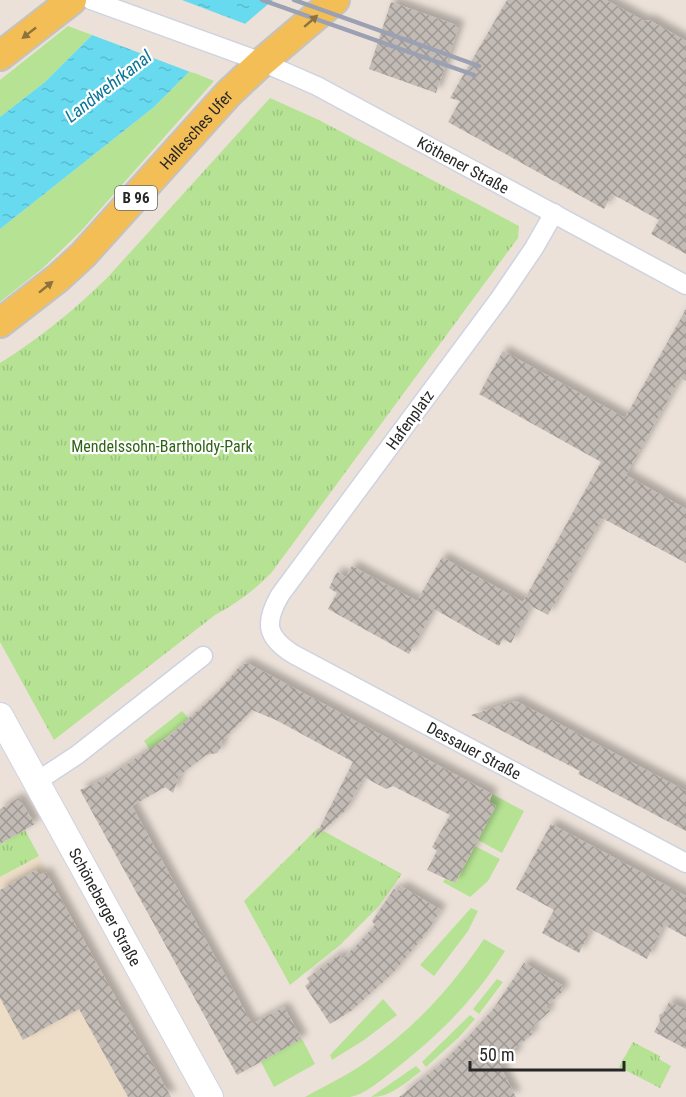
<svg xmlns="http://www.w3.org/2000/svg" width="686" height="1097" font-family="'Roboto Condensed',sans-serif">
  <defs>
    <pattern id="park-tufts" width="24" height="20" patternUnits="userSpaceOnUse" patternTransform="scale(1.5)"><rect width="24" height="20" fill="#b6e393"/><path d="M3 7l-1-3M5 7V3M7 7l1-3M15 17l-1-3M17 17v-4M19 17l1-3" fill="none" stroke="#9cc37f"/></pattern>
    <pattern id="water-ripples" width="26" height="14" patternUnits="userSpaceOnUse" patternTransform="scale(1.5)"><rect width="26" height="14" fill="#67daf0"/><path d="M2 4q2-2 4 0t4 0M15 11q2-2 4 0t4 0" fill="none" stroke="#59bbce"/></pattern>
    <pattern id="building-cross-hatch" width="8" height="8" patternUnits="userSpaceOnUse" patternTransform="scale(1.5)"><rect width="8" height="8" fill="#c2bbb5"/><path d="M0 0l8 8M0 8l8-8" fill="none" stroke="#9e9893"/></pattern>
    <filter id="shadow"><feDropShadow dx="5.5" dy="-5.5" stdDeviation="3" flood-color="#0004"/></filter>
  </defs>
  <rect width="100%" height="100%" fill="#ebe1d8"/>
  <path fill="#edddc7" d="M39 856 171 1097H0V877Z"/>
  <g fill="#b6e393">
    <path d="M68 26 92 35 45 82 0 117V80Z"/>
    <path d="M190 71 214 81 81 231 43 268 0 302V229L154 107Z"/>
    <path d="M182 711 189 719 150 750 144 741Z"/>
    <path d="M492 794 524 811 502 853 478 840 495 806 489 802Z"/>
    <path d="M475 846 500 859 488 881 470 897 443 882 445 879 455 883Z"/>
    <path d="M471 908 478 911 468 931 434 976 420 965Z"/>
    <path d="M484 939 505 951C472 1003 438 1036 389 1074 379 1082 363 1095 350 1097 336 1097 319 1097 305 1097 326 1085 350 1074 369 1060 417 1025 451 988 484 939Z"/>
    <path d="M497 979 503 982 479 1014 473 1009Z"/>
    <path d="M383 999 397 1015 364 1040 332 1060 330 1055Z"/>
    <path d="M470 1015 475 1019 459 1037 426 1067 422 1062Z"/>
    <path d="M302 1039 315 1064 274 1087 261 1062Z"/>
    <path d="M416 1066 421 1071C405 1083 391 1097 371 1097Z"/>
  </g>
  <g fill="url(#park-tufts)">
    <path d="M270 98 319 120 519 226 518 238 272 572C255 590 237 603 215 615L54 740 0 642V363C39 339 74 310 107 278Z"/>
    <path d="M318 828 402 874 378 907 340 945 290 985 244 901Z"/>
    <path d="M25 830 39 856 0 877V844Z"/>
    <path d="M633 1042 660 1056 659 1059 671 1066 660 1088 619 1067Z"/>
  </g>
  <path fill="url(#water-ripples)" d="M141 0H273L190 71 154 107 0 229V117L45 82 92 35Z"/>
  <path fill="#ebe1d8" d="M135 0H182L248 25 193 73 92 35 97 28Z"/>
  <g fill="url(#building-cross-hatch)" filter="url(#shadow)">
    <path d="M507 0H606L644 21 649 20 686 41V254L651 234 659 220 612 194 604 209 448 122 460 101 450 98Z"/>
    <path d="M391 2 459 26 436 93 369 69Z"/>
    <path d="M686 309V381L680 378 626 475 686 509V563L602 518 548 615 531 606 511 643 503 639 499 646 434 609 409 654 328 609 337 593 329 588 337 572 346 577 352 566 417 601 442 557 523 602 601 462 479 394 503 351 625 418Z"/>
    <path d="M247 663 492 794 489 802 496 806 455 883 427 870 437 851 432 847 450 815 393 786 386 789 364 777 345 811 314 839 353 762 276 720 252 710 221 742 222 746 217 753 206 755 179 776 173 793 165 787 132 806 252 1024 284 1007 302 1039 237 1075 80 790 104 779 167 738 216 694 240 666Z"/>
    <path d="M516 701 686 791V831L578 774 580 771 471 715Z"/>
    <path d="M19 798 35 824 0 844V809Z"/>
    <path d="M551 824 686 896V937L664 925 647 959 591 929 579 953 542 933 554 910 516 889Z"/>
    <path d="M36 870 39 875 46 872 171 1097H128L79 1009 23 1040 0 998V890Z"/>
    <path d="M401 886 441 910 424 936 392 974 351 1011 330 1024 305 986 310 982 307 978 339 955 342 959 354 948 375 925 372 921 394 889 399 891Z"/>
    <path d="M524 963 562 985 561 987 564 990 546 1007 550 1011 530 1029 534 1033 514 1049 517 1053 500 1066 516 1097H399L441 1064 466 1039 494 1008Z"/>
    <path d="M669 1002 686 1009V1049L654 1032 660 1021 659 1015 664 1012Z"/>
  </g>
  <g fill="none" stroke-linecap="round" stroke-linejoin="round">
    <defs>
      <g id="street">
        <path id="s1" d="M91 0 262 62 317 86 686 285"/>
        <path id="s2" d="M554 213 534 248 500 298 280 595C264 623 266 637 293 654L686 863"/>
        <path d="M36 782 77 755 203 656"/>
      </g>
      <g id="secondary">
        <path id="s3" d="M0 716 210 1097"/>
      </g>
      <g id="primary">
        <path d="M0 56 72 0"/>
        <path id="s4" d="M0 323 58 278 83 255 228 94 262 62 335 0"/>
      </g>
    </defs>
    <use href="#street" stroke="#ced3e1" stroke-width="21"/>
    <use href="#secondary" stroke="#ced3e1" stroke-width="28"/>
    <use href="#primary" stroke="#c3c3c3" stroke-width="32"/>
    <use href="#street" stroke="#fff" stroke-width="18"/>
    <use href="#secondary" stroke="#fff" stroke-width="26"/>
    <use href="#primary" stroke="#f3be55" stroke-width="28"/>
    <g stroke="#9ba1b3" stroke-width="4.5">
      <path d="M262 0 474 75"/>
      <path d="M294 0 479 66"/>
    </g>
  </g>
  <defs><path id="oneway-solid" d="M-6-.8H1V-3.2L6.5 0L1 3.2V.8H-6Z" transform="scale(1.5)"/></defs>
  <g fill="#8d723e">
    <use href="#oneway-solid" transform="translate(311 21) rotate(-41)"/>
    <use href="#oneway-solid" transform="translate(29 33) rotate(142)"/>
    <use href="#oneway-solid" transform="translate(46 287) rotate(-39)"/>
  </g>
  <g text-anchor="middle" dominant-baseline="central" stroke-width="4.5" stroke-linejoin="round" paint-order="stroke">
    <rect fill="#fff" stroke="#686868" stroke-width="1.5" x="115" y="186" width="42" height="24" rx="4.5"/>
    <g font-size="15" font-weight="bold" fill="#272727">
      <text x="136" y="198">B 96</text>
    </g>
    <g font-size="16" fill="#272727" stroke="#fff">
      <text stroke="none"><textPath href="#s4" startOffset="276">Hallesches Ufer</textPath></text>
      <text stroke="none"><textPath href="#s1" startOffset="408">Köthener Straße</textPath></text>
      <text transform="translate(410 420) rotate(-54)">Hafenplatz</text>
      <text stroke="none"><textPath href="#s2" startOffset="746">Dessauer Straße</textPath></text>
      <text stroke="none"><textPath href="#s3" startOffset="218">Schöneberger Straße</textPath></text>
    </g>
    <g font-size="16" fill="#2f6417" stroke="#fff">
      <text x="162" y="446">Mendelssohn-Bartholdy-Park</text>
    </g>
    <g font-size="18" font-style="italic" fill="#0a7699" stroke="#fff">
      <text transform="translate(108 86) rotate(-38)">Landwehrkanal</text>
    </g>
  </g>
  <path d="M470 1061v9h154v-9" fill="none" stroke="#272727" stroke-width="3"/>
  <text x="479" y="1061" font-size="18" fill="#272727" stroke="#ffffff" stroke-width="4.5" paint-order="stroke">50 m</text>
</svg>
